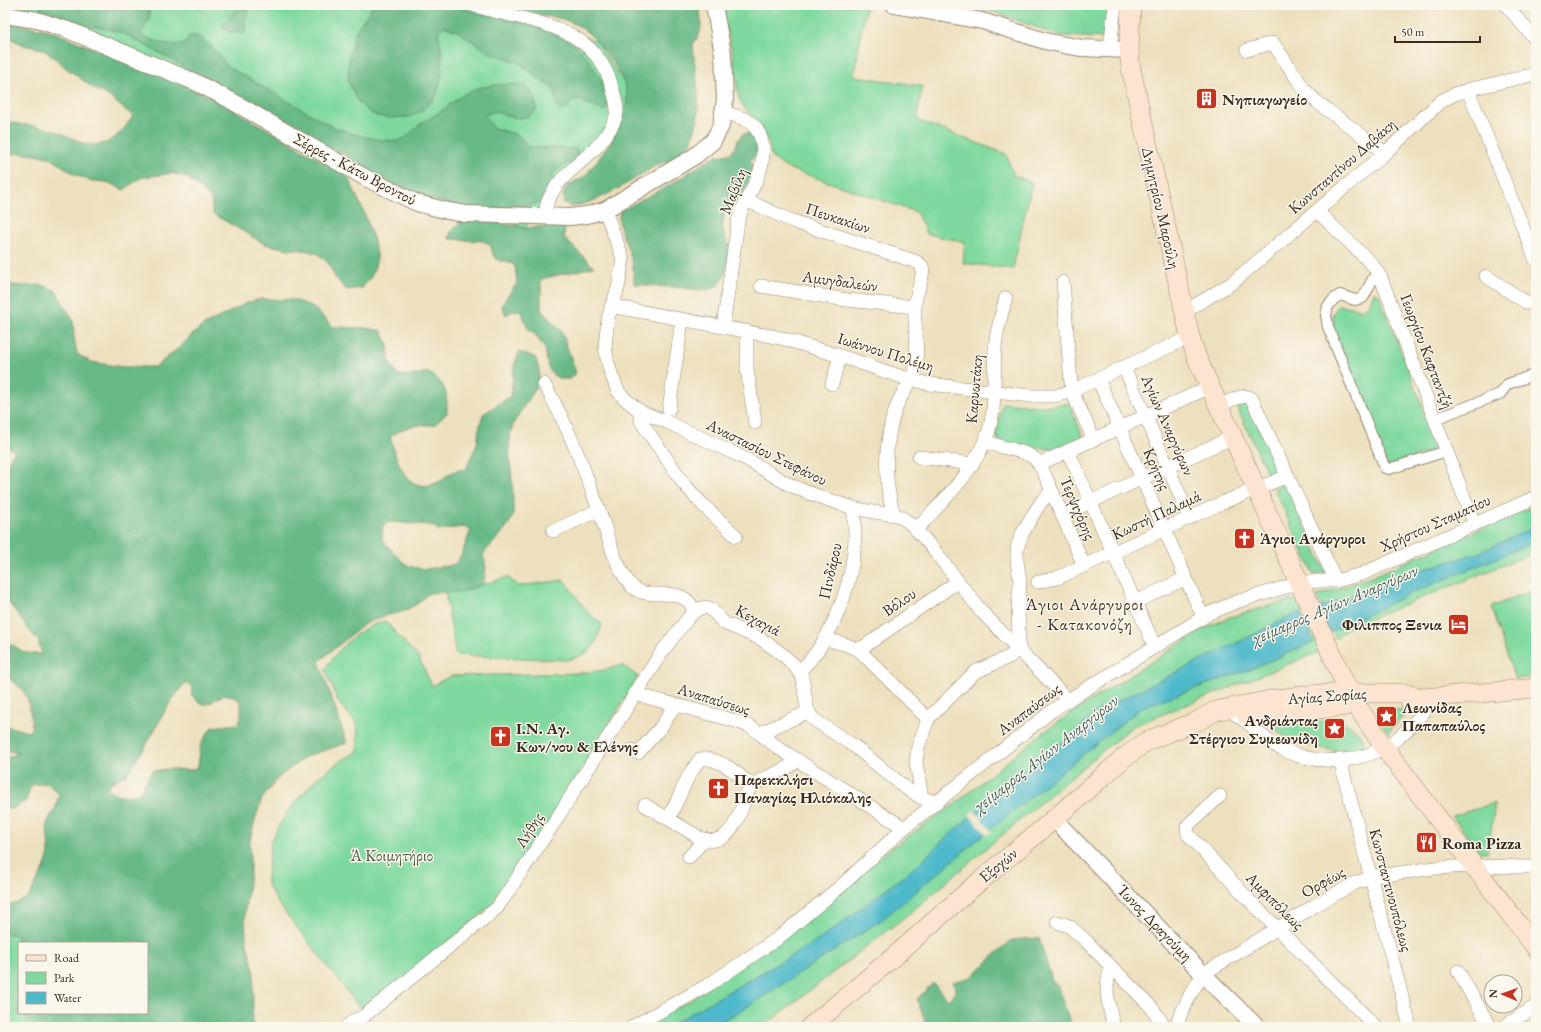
<svg xmlns="http://www.w3.org/2000/svg" width="1541" height="1032" font-family="'EB Garamond',serif">
  <rect width="100%" height="100%" fill="#fbf7ec"/>
  <filter id="ink" filterUnits="userSpaceOnUse"><feTurbulence type="fractalNoise" baseFrequency=".025" numOctaves="2"/><feDisplacementMap in="SourceGraphic" scale="8" xChannelSelector="R" yChannelSelector="G"/><feConvolveMatrix kernelMatrix="1 2 1 2 8 2 1 2 1" color-interpolation-filters="sRGB"/></filter>
  <filter id="wash" filterUnits="userSpaceOnUse"><feTurbulence type="fractalNoise" baseFrequency=".012" numOctaves="4" result="noise"/><feDisplacementMap in="SourceGraphic" scale="16" xChannelSelector="R" yChannelSelector="G"/><feGaussianBlur stdDeviation="0.9" result="paint"/><feColorMatrix in="noise" values="0 0 0 0 0 0 0 0 0 0 0 0 0 0 0 0 0 1.4 0 .05"/><feComposite in="paint" operator="in"/></filter>
  <g filter="url(#wash)">
    <rect width="100%" height="100%" fill="#ede0be"/>
    <g fill="#7fd99f" stroke="#5d825e">
      <path d="M13 5H465L597 41 640 107 524 228 306 134Z"/>
      <path d="M721 5H866L854 76 922 86 917 120 1006 154 1014 176 1032 182 1013 269 963 263 965 242 927 234 916 212 787 168 772 158C769 143 765 130 754 118 748 112 743 107 739 99L732 50 723 17Z"/>
      <path d="M962 5H1109L1105 38 1064 36 1051 33 1003 15Z"/>
      <path d="M1374 292 1379 295 1439 449 1387 466 1333 327V314L1338 305 1352 307 1361 310 1369 305Z"/>
      <path d="M1247 402 1280 472 1270 479 1236 405Z"/>
      <path d="M1002 403C1024 405 1047 409 1069 403L1083 437 1053 449 1036 448 1002 442 998 440 996 433Z"/>
      <path d="M1281 485 1287 486 1326 573 1325 574 1313 573 1274 488Z"/>
      <path d="M1536 505V552L1347 628 1336 639 1317 596 1371 577Z"/>
      <path d="M507 577 519 586 564 580 589 614 602 624C595 647 592 654 567 660L456 655 445 592H461Z"/>
      <path d="M1536 589V677L1515 679 1491 607Z"/>
      <path d="M1290 600 1299 601 1322 651 1133 726 1071 777 911 912 763 1027H641L691 1000 894 846 952 806 1040 735 1076 710 1203 629 1230 617Z"/>
      <path d="M385 621 419 658 432 686 451 676 584 673 604 670 623 665 638 677 534 846 496 902 364 1013 277 902 267 884V878L271 841 281 822 296 801 316 779 339 762 358 751 357 724 338 702 325 669C340 647 359 627 385 621Z"/>
      <path d="M1407 709V712L1388 733 1376 715 1380 712Z"/>
      <path d="M1340 721C1351 726 1367 734 1363 748 1348 757 1289 744 1277 731L1278 725 1296 722Z"/>
      <path d="M1495 803 1488 852H1479L1452 816Z"/>
      <path d="M5 933 16 935 19 952V1013H30L24 1027H5Z"/>
    </g>
    <g fill="#67b986" stroke="#517252" fill-rule="evenodd">
      <path d="M40 5H144L150 13 149 21 140 34C152 42 172 47 186 43L189 36H198L211 46 227 66 234 70 333 127 357 135 381 140 397 141 405 138 424 121 437 114 464 94 478 88 494 85 518 84 526 86 532 92 537 108C525 125 510 116 494 111L484 116 494 128 518 135 529 147 577 149V158L556 170 550 179 545 196 539 203 507 209H467L421 197 370 173 344 154 323 144 123 33 107 29 84 25 62 17 42 14Z"/>
      <path d="M241 5H252L246 17 245 33C236 34 230 33 222 28L226 21Z"/>
      <path d="M374 5H458L473 12 512 20 544 29 573 43 579 49 589 61 606 88 609 103 606 110C594 110 588 103 578 99L571 102 567 109 560 110C555 102 556 95 553 86L546 84 520 63 488 52 459 32 444 26 438 32 442 55 441 78 437 94 433 100 421 111 414 115 407 117 392 118 377 116 370 113 358 102 348 81 349 57 356 30Z"/>
      <path d="M498 5H700C700 20 705 31 693 43 694 76 706 109 691 140 689 146 686 151 681 155 674 160 666 161 659 164 654 166 650 170 645 172 622 187 598 202 571 207L564 203C560 183 574 185 586 175 602 155 633 116 626 89 623 76 614 63 606 52 594 37 582 25 563 19 553 16 541 16 530 15 519 13 509 8 498 5Z"/>
      <path d="M5 22 48 30 204 93 347 175 363 210 374 241 377 259 372 275 362 288 346 290 335 277 328 263 317 253 303 250 288 249 265 244 213 214 211 198 186 177 171 173 140 178 124 190 107 182 91 181 76 175 49 157 19 153 5 155V123L8 122C23 125 38 126 52 130 61 132 71 138 80 142 106 151 120 136 133 116L107 95 93 88 80 78 66 68 54 57 42 49 24 45 10 38 5 37Z"/>
      <path d="M743 134H750L754 138 758 152 750 161 755 169 742 198 735 208 725 211C724 219 721 227 724 235 725 239 728 242 729 247 726 266 729 287 705 290L634 284C634 276 633 268 632 261 628 244 616 229 620 211L670 185 713 157 729 154 735 148 738 140Z"/>
      <path d="M467 216 524 228 549 226 565 222 564 238 594 267 541 279V310L562 332 576 373 569 379H560L552 374 548 367 545 349 535 334 528 329 522 312 514 310 506 315 502 306 506 298 517 283 515 266 508 261H499L493 255 491 246 484 241 449 239 451 232Z"/>
      <path d="M5 283 10 285 25 286 42 285 55 290 73 320 74 337 77 354 91 362 123 367H155L180 347 192 335 204 325 247 303 261 299 295 300 311 306 334 327 366 328 382 331 388 345 389 361 397 375 412 376 428 372C447 385 447 391 447 413L435 425C415 425 407 425 390 437 397 460 405 497 439 482 443 480 446 475 451 473 455 470 462 470 466 469L477 444 479 429 483 414 511 396 514 366 519 352 535 357C537 361 538 366 539 371 541 391 516 411 511 431 506 455 514 479 513 503 513 507 514 512 513 516 509 527 491 545 483 554L486 569 483 585 461 592H445L429 593 417 604 402 612 384 616 366 623 319 661 347 743 305 757 291 768 278 778 262 799 256 816 250 840V874L245 912 246 939 254 970 252 1027H24L30 1013H147V943H19V952L16 935 5 933V904H14L28 898 44 869 49 854 47 823 55 809 59 794 47 783 31 785 26 801 12 809 5 808V759L18 753 5 750V727H11L27 732 32 727C31 717 30 700 24 692 21 687 10 680 5 674V643L12 645 26 653 42 654 38 640 27 628 18 614 8 602 5 594 6 556 5 553V466L15 451 5 446ZM390 522 431 525 439 530 463 527 471 530C467 539 464 550 459 559 455 566 448 566 440 567 406 573 402 562 382 539L383 525ZM185 683 193 687 191 694C208 716 213 695 227 695 232 695 237 699 241 702V717L238 724 212 727 202 742 200 749 198 767 191 770 167 769 152 771 139 794C127 797 118 795 107 790L110 783 126 775 131 768 145 747 169 704Z"/>
      <path d="M1039 938 1052 980 1058 987 1072 1027H926L924 1018 917 999 933 983 948 1000 956 992 953 982 971 977 1011 940Z"/>
    </g>
    <g fill="#4db9ca" stroke="#447274">
      <path d="M1536 526V542L1414 592 1329 633 1319 608 1414 572 1478 553Z"/>
      <path d="M1300 612 1314 642 1251 669 1142 707 970 846 883 919 747 1007 712 1027H667L819 940 914 868 951 833 1024 771 1062 743 1099 710Z"/>
    </g>
    <path fill="#ede0be" d="M974 810 992 831 987 835 969 815Z"/>
  </g>
  <g filter="url(#ink)">
    <g fill="none" stroke-linecap="round" stroke-linejoin="round">
      <defs>
        <g id="pedestrian">
          <path d="M1377 271 1363 298 1355 300 1340 295 1334 299 1328 306 1326 315 1328 327 1385 468 1389 469 1447 451"/>
          <path d="M1435 419 1500 394 1508 384 1536 374"/>
        </g>
        <g id="minor">
          <path d="M473 5C528 23 594 22 612 87 614 95 617 103 617 111 616 121 607 135 600 143 584 162 559 175 549 199 546 204 546 211 545 217"/>
          <path d="M1506 5 1536 40"/>
          <path d="M1110 49 1115 5"/>
          <path d="M1247 50 1273 43 1304 89 1317 102 1385 153"/>
          <path d="M1468 90 1536 260"/>
          <path d="M746 200 792 221 917 262 922 266C925 275 916 293 915 304 913 325 920 347 915 368 913 381 903 391 898 403 884 436 883 481 894 514"/>
          <path d="M605 210 623 259 618 288 608 318 605 347 607 359 611 374 618 391 624 398 641 412 667 422 725 449 748 460 786 483 806 492 853 508 873 512 896 515 901 517 911 524 930 545 981 611 1068 700"/>
          <path d="M1317 211 1372 264 1381 278 1474 523"/>
          <path d="M1486 276 1527 303H1536"/>
          <path d="M1063 282 1071 384 1074 396 1094 440"/>
          <path d="M761 286 847 300 915 307"/>
          <path d="M611 306 781 338 840 356 902 377 929 384 1030 396H1054L1067 393 1190 337"/>
          <path d="M1184 312 1232 283 1385 153 1441 101 1455 94 1475 88 1536 74"/>
          <path d="M723 327 738 221C742 206 750 194 756 181 765 162 768 134 748 121 741 117 732 115 724 112"/>
          <path d="M747 331V369L755 423"/>
          <path d="M1124 367 1190 518"/>
          <path d="M1098 379 1203 617"/>
          <path d="M544 384C568 425 584 469 600 513 608 536 614 563 629 583 643 603 671 586 688 601 691 604 693 608 695 611"/>
          <path d="M832 384 840 356"/>
          <path d="M1219 406C1228 402 1244 392 1252 399L1336 581"/>
          <path d="M669 409 682 320"/>
          <path d="M640 411 641 421 644 426 684 484 703 505 736 536"/>
          <path d="M985 441C999 449 1027 449 1037 461 1040 465 1042 470 1045 475L1084 566"/>
          <path d="M1068 451 1155 647"/>
          <path d="M919 457 973 464"/>
          <path d="M1039 464 1210 387"/>
          <path d="M1062 515 1233 437"/>
          <path d="M916 530C943 500 974 473 988 433 997 406 993 377 995 349 996 332 1001 315 1006 298"/>
          <path d="M553 531 599 510"/>
          <path d="M1038 582 1057 578 1224 502 1288 476"/>
          <path d="M1135 602 1186 578"/>
          <path d="M826 639 844 644 859 650 928 719"/>
          <path d="M859 650 957 582"/>
          <path d="M799 671C829 646 850 590 854 551 856 536 855 522 853 508"/>
          <path d="M635 694 736 721 751 727 780 749 904 828"/>
          <path d="M1236 715C1252 723 1262 739 1278 747 1314 767 1363 765 1397 739 1412 727 1424 711 1437 697"/>
          <path d="M760 733 808 712"/>
          <path d="M631 750 638 753 661 727 675 705"/>
          <path d="M1340 760 1410 1027"/>
          <path d="M1220 796 1189 824 1187 827 1188 834 1249 900 1376 1027"/>
          <path d="M922 798 916 762 918 747 928 719 975 672 1011 656 1018 647 1019 640 1018 610 1020 581 1017 561V548L1022 534 1034 513 1042 501 1052 491"/>
          <path d="M645 805 700 838C725 848 736 825 743 805 745 798 746 791 752 786 766 775 785 772 798 760"/>
          <path d="M669 818 689 775 700 759C718 756 740 775 752 786"/>
          <path d="M689 857 705 839"/>
          <path d="M1057 922 1069 926 1084 939 1152 1008 1165 1027"/>
          <path d="M1111 968C1103 986 1109 1008 1114 1027"/>
          <path d="M1458 971 1490 1027"/>
          <path d="M346 1027 353 1021 364 1016 497 908 554 823 661 653 689 617 695 611 701 608 706 607 711 609 724 623 761 639 782 654 793 664 802 676 807 708 813 719 854 746 907 789 922 798 936 802"/>
          <path d="M632 1027 710 984 777 939 841 886 904 828 1053 710 1068 700 1210 613 1236 602 1299 583 1318 581H1336L1362 574 1536 497"/>
          <path d="M1175 1027 1191 993 1203 974 1314 906 1355 883 1377 876 1435 868 1473 866 1536 867"/>
          <path d="M1504 1027 1536 1006"/>
        </g>
        <g id="tertiary">
          <path d="M894 5 982 21 1045 41 1064 45 1082 48 1129 50"/>
          <path d="M5 15 37 20 68 30 195 82 230 100 366 178 417 203 448 211 466 214 570 217 587 215 605 210 695 156 713 141 721 126 725 99 723 54 714 5"/>
          <path d="M1054 819 1203 974 1257 1027"/>
        </g>
        <g id="secondary">
          <path d="M1131 5 1129 50 1131 69 1190 337 1197 358 1342 677 1357 706 1384 747 1536 948"/>
          <path d="M1410 701 1423 698 1536 688"/>
          <path d="M1247 716 1347 706"/>
          <path d="M810 1027 897 954 967 892 1054 819 1125 757 1147 741 1198 721 1215 711 1270 700 1308 695 1350 693H1402L1423 698"/>
        </g>
      </defs>
      <use href="#pedestrian" stroke="#94856e" stroke-width="12"/>
      <use href="#minor" stroke="#94856e" stroke-width="14"/>
      <use href="#tertiary" stroke="#94856e" stroke-width="18"/>
      <use href="#secondary" stroke="#94856e" stroke-width="20"/>
      <use href="#pedestrian" stroke="#fff" stroke-width="10"/>
      <use href="#minor" stroke="#fff" stroke-width="13"/>
      <use href="#tertiary" stroke="#fff" stroke-width="16"/>
      <use href="#secondary" stroke="#fde4d1" stroke-width="19"/>
    </g>
  </g>
  <defs>
    <symbol id="building-square" viewBox="-11 -11 22 22"><rect x="-9" y="-9" width="18" height="18" rx="4" fill="#c8321e" stroke="#fbf7ec"/><path d="M-4-6H4V6H1V3H-1V6H-4ZM-2.5-4.3h1.7v1.8h-1.7ZM.8-4.3h1.7v1.8H.8ZM-2.5-1h1.7V.8h-1.7ZM.8-1h1.7V.8H.8Z" fill="#fff"/></symbol>
    <symbol id="church-square" viewBox="-11 -11 22 22"><rect x="-9" y="-9" width="18" height="18" rx="4" fill="#c8321e" stroke="#fbf7ec"/><path d="M-1.2-6h2.4v3.5h3.3v2.4h-3.3V6h-2.4V-.1h-3.3v-2.4h3.3Z" fill="#fff"/></symbol>
    <symbol id="hotel-square" viewBox="-11 -11 22 22"><rect x="-9" y="-9" width="18" height="18" rx="4" fill="#c8321e" stroke="#fbf7ec"/><path d="M-6-4.5h1.5V1H6V5H4.5V3h-9V5H-6ZM-4 0a1.8 1.8 0 1 1 3.6 0ZM.5 0V-2.5h3Q6-2.5 6 0Z" fill="#fff"/></symbol>
    <symbol id="sight-square" viewBox="-11 -11 22 22"><rect x="-9" y="-9" width="18" height="18" rx="4" fill="#c8321e" stroke="#fbf7ec"/><path d="M0-6L1.8-2.2L6-1.7L2.9 1.2L3.7 5.4L0 3.3L-3.7 5.4L-2.9 1.2L-6-1.7L-1.8-2.2Z" fill="#fff"/></symbol>
    <symbol id="restaurant-square" viewBox="-11 -11 22 22"><rect x="-9" y="-9" width="18" height="18" rx="4" fill="#c8321e" stroke="#fbf7ec"/><path d="M-5-6h1v4h1v-4h1v4h1v-4h1v5L-1.5 .5V6h-2V.5L-5-1ZM5-6V6H3V1.5H1.5Q1.5-4 5-6Z" fill="#fff"/></symbol>
  </defs>
  <g fill-rule="evenodd">
    <use href="#building-square" x="1194" y="86" width="25" height="25"/>
    <use href="#church-square" x="1232" y="526" width="25" height="25"/>
    <use href="#hotel-square" x="1446" y="612" width="25" height="25"/>
    <use href="#sight-square" x="1374" y="704" width="25" height="25"/>
    <use href="#sight-square" x="1322" y="716" width="25" height="25"/>
    <use href="#church-square" x="488" y="724" width="25" height="25"/>
    <use href="#church-square" x="706" y="776" width="25" height="25"/>
    <use href="#restaurant-square" x="1414" y="830" width="25" height="25"/>
  </g>
  <g text-anchor="middle" dominant-baseline="central" stroke-width="3" stroke-linejoin="round" paint-order="stroke">
    <g font-size="16" font-weight="bold" fill="#3b2a1e" stroke="#fbf7ec" text-anchor="start">
      <text x="1222" y="99">Νηπιαγωγείο</text>
      <text x="1260" y="538">Άγιοι Ανάργυροι</text>
      <text x="1442" y="624" text-anchor="end">Φιλιππος Ξενια</text>
      <text x="1402" y="707">Λεωνίδας<tspan x="1402" dy="18">Παπαπαύλος</tspan></text>
      <text x="1318" y="720" text-anchor="end">Ανδριάντας<tspan x="1318" dy="18">Στέργιου Συμεωνίδη</tspan></text>
      <text x="516" y="728">Ι.Ν. Αγ.<tspan x="516" dy="18">Κων/νου &amp; Ελένης</tspan></text>
      <text x="734" y="779">Παρεκκλήσι<tspan x="734" dy="18">Παναγίας Ηλιόκαλης</tspan></text>
      <text x="1442" y="843">Roma Pizza</text>
    </g>
    <g font-size="16" fill="#3b2a1e" stroke="#fbf7ec">
      <text transform="translate(1342 166) rotate(-41)">Κωνσταντίνου Δαβάκη</text>
      <text transform="translate(355 169) rotate(28)">Σέρρες - Κάτω Βροντού</text>
      <text transform="translate(733 191) rotate(-68)">Μαβίλη</text>
      <text transform="translate(1161 208) rotate(77)">Δημητρίου Μαρούλη</text>
      <text transform="translate(838 218) rotate(18)">Πευκακίων</text>
      <text transform="translate(840 281) rotate(8)">Αμυγδαλεών</text>
      <text transform="translate(1427 351) rotate(69)">Γεωργίου Καφταντζή</text>
      <text transform="translate(886 352) rotate(17)">Ιωάννου Πολέμη</text>
      <text transform="translate(974 389) rotate(-85)">Καρυωτάκη</text>
      <text transform="translate(1168 425) rotate(66)">Αγίων Αναργύρων</text>
      <text transform="translate(767 452) rotate(26)">Αναστασίου Στεφάνου</text>
      <text transform="translate(1157 469) rotate(66)">Κρήτης</text>
      <text transform="translate(1078 508) rotate(67)">Τερψιχόρης</text>
      <text transform="translate(1156 515) rotate(-25)">Κωστή Παλαμά</text>
      <text transform="translate(1435 523) rotate(-24)">Χρήστου Σταματίου</text>
      <text transform="translate(830 571) rotate(-77)">Πινδάρου</text>
      <text transform="translate(899 602) rotate(-35)">Βόλου</text>
      <text transform="translate(758 620) rotate(28)">Κεχαγιά</text>
      <text transform="translate(1327 696) rotate(-4)">Αγίας Σοφίας</text>
      <text transform="translate(714 699) rotate(17)">Αναπαύσεως</text>
      <text transform="translate(1029 709) rotate(-37)">Αναπαύσεως</text>
      <text transform="translate(529 830) rotate(-57)">Λήθης</text>
      <text transform="translate(998 865) rotate(-40)">Εξοχών</text>
      <text transform="translate(1323 882) rotate(-29)">Ορφέως</text>
      <text transform="translate(1391 890) rotate(75)">Κωνσταντινουπόλεως</text>
      <text transform="translate(1275 901) rotate(45)">Αμφιπόλεως</text>
      <text transform="translate(1155 923) rotate(46)">Ίωνος Δραγούμη</text>
    </g>
    <g font-size="16" fill="#4c563e" stroke="#fbf7ec">
      <text x="392" y="855">Ά Κοιμητήριο</text>
    </g>
    <g font-size="17" letter-spacing="1" fill="#3b2a1e" stroke="#fbf7ec">
      <text x="1085" y="604">Άγιοι Ανάργυροι<tspan x="1085" dy="20">- Κατακονόζη</tspan></text>
    </g>
    <g font-size="17" font-style="italic" fill="#415c5a" stroke="#fbf7ec">
      <text transform="translate(1335 604) rotate(-23)">χείμαρρος Αγίων Αναργύρων</text>
      <text transform="translate(1046 753) rotate(-38)">χείμαρρος Αγίων Αναργύρων</text>
    </g>
  </g>
  <rect width="1541" height="1032" fill="none" stroke="#fbf7ec" stroke-width="20"/>
  <rect x="18" y="942" width="130" height="72" fill="#fbf7ec" stroke="#aea59a"/>
  <rect x="26" y="955" width="20" height="6" fill="#fde4d1" stroke="#aea59a"/>
  <text x="54" y="962" font-size="12" fill="#3b2a1e">Road</text>
  <rect x="26" y="972" width="20" height="12" fill="#7fd99f" stroke="#aea59a"/>
  <text x="54" y="982" font-size="12" fill="#3b2a1e">Park</text>
  <rect x="26" y="992" width="20" height="12" fill="#4db9ca" stroke="#aea59a"/>
  <text x="54" y="1002" font-size="12" fill="#3b2a1e">Water</text>
  <g transform="translate(1503 994) rotate(272)"><circle r="19" fill="#fbf7ec" stroke="#aea59a"/>
  <path d="M0-3L7 15L0 10L-7 15Z" fill="#c8321e"/>
  <text y="-6" font-size="11" font-weight="bold" text-anchor="middle" fill="#3b2a1e">N</text>
  </g>
  <path d="M1395 36v6h85v-6" fill="none" stroke="#3b2a1e" stroke-width="2"/>
  <text x="1401" y="36" font-size="12" fill="#3b2a1e" stroke="#fbf7ec" stroke-width="3" paint-order="stroke">50 m</text>
</svg>
